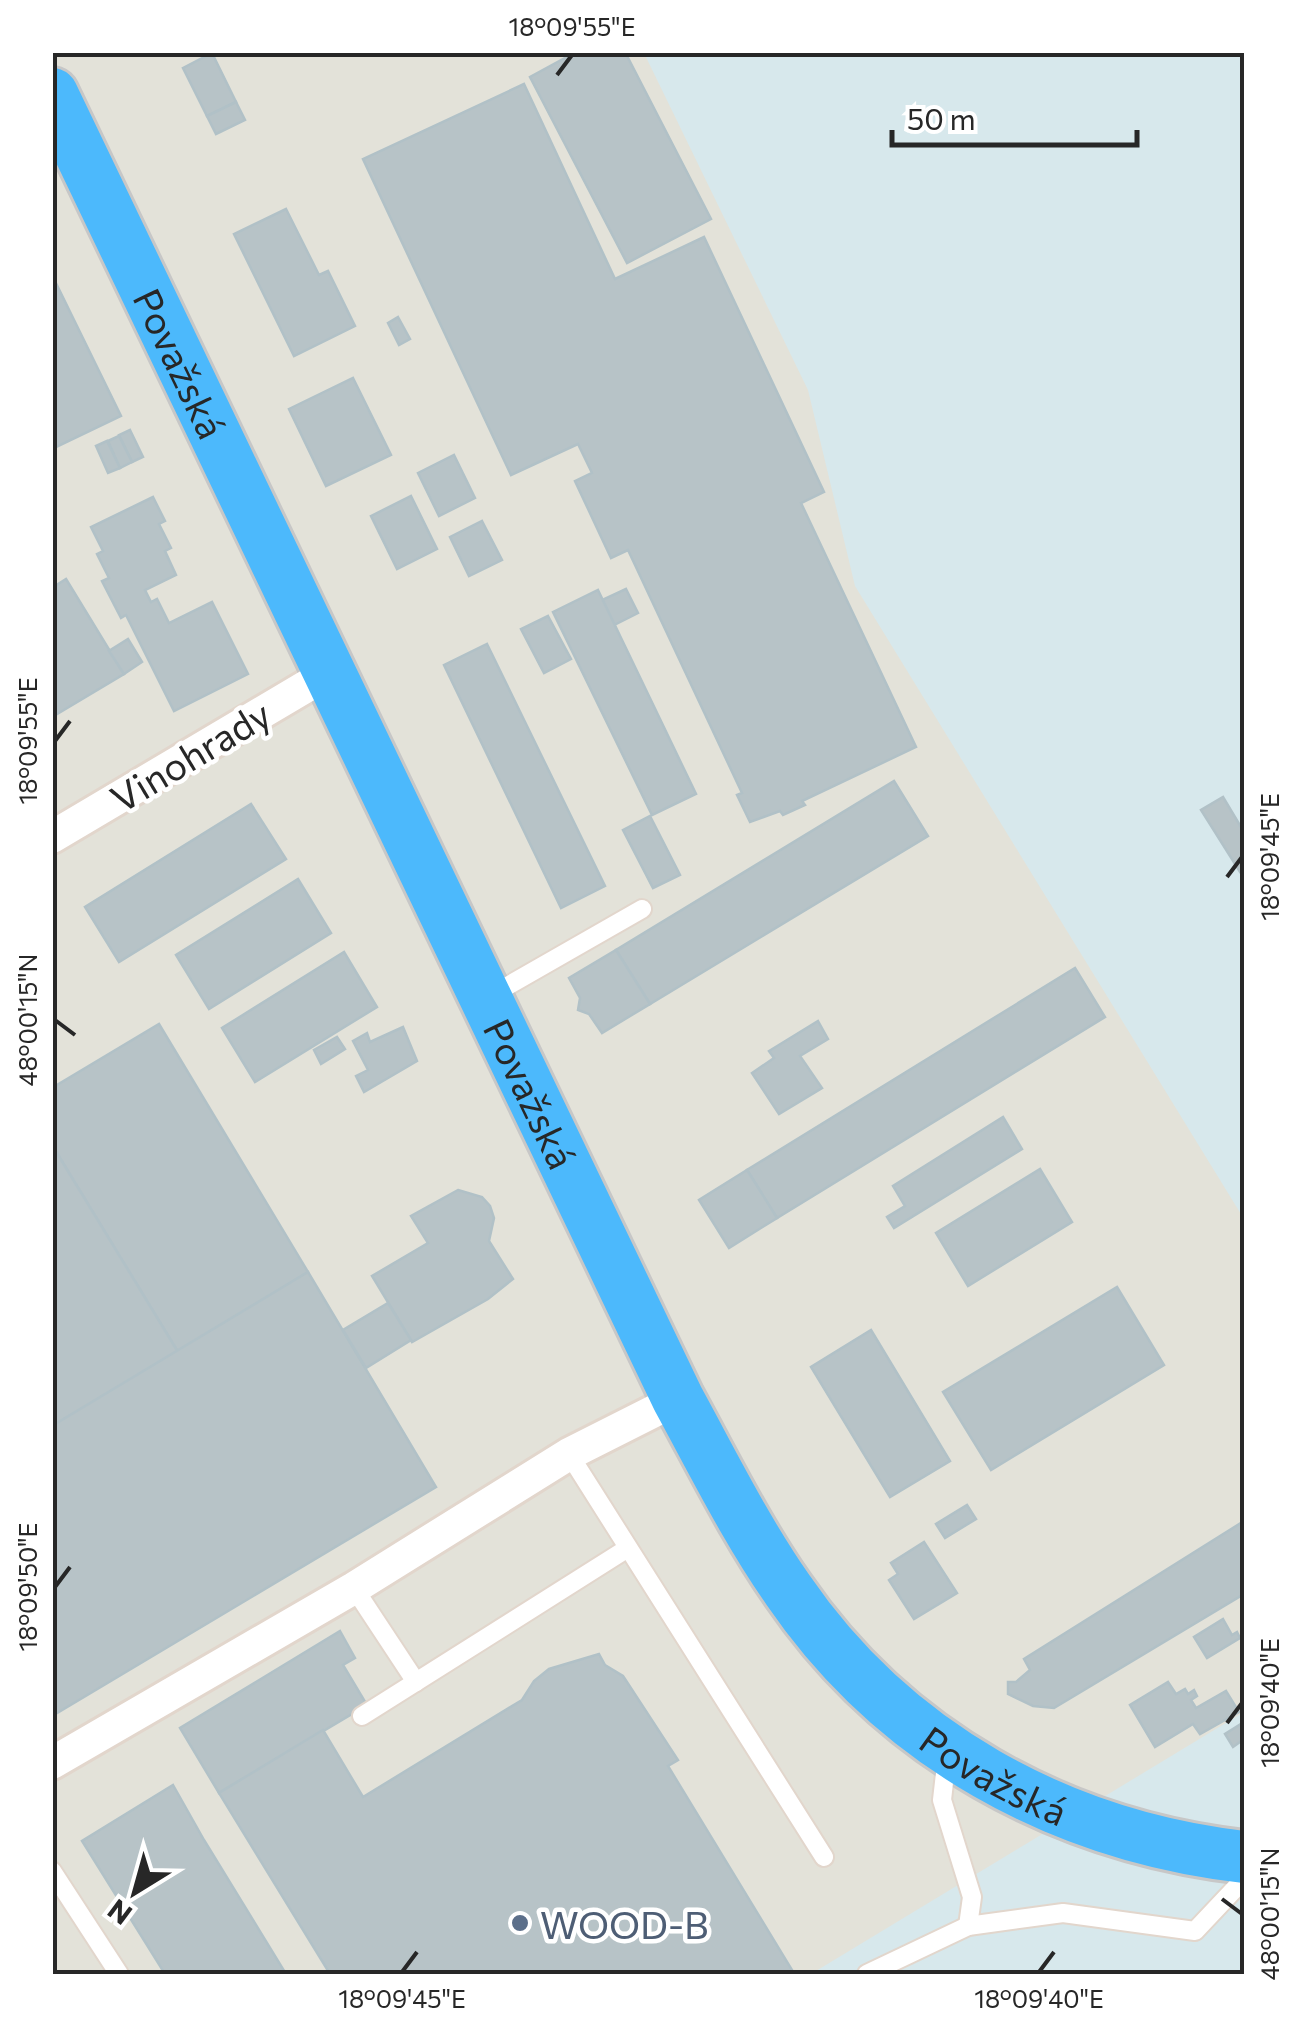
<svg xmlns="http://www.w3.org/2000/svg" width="1297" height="2027" font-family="Commissioner,sans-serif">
  <rect width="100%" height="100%" fill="#d7e8ec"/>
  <path fill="#e3e2d9" d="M52 53H644L808 390 855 586 1244 1219V1712L811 1974H53Z"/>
  <g fill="#b7c3c7" stroke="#b1c1c7" stroke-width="2.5">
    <path d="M576 52H625L711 219 627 263 530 77Z"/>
    <path d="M212 53 236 102 207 116 183 68Z"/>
    <path d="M524 84 615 279 704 237 824 492 801 503 916 747 802 801 805 805 783 815 780 811 750 822 737 795 742 793 628 550 611 558 575 481 592 473 578 444 511 475 363 159Z"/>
    <path d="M236 102 245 120 216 134 207 116Z"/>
    <path d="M286 209 319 275 328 271 355 326 294 356 234 234Z"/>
    <path d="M52 275 121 416 52 449Z"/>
    <path d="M398 317 410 339 399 345 388 323Z"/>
    <path d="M353 378 391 455 326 486 289 409Z"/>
    <path d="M130 430 143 457 132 462 119 435Z"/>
    <path d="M119 436 132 462 120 468 108 441Z"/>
    <path d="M107 441 120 468 108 473 96 446Z"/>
    <path d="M454 455 475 498 439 516 418 473Z"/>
    <path d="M411 496 437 549 397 569 371 516Z"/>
    <path d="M153 497 165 521 159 524 171 548 165 551 176 575 145 590 151 602 157 599 169 623 212 602 248 674 174 711 126 615 121 618 102 581 109 578 97 554 103 551 91 527Z"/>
    <path d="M482 521 502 560 469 576 450 537Z"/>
    <path d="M66 579 124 674 52 717V588Z"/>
    <path d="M626 589 638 613 614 625 602 600Z"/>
    <path d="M598 590 696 794 652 815 553 612Z"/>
    <path d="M548 616 571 659 544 673 521 629Z"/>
    <path d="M128 639 142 662 124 674 109 651Z"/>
    <path d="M487 644 605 886 561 908 444 665Z"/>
    <path d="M894 781 928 836 650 1004 616 950Z"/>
    <path d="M1223 797 1244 832V869L1240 872 1201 810Z"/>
    <path d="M251 804 286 859 119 962 85 907Z"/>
    <path d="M650 816 680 875 653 888 623 830Z"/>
    <path d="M298 879 331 933 209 1009 176 955Z"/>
    <path d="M616 950 650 1004 602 1033 589 1014 578 1010 580 998 569 978Z"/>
    <path d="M344 952 377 1007 255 1082 222 1028Z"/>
    <path d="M1075 968 1105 1017 777 1218 747 1170Z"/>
    <path d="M818 1021 828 1039 800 1056 822 1088 779 1114 752 1073 774 1058 769 1051Z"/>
    <path d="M159 1024 308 1272 178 1352 52 1145V1088Z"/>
    <path d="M403 1027 417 1061 364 1092 356 1076 368 1070 353 1041 367 1033 370 1042Z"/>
    <path d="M337 1037 345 1049 321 1064 314 1050Z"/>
    <path d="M1003 1117 1022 1149 894 1228 887 1217 905 1206 893 1186Z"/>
    <path d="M52 1145 178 1352 52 1426Z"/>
    <path d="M1040 1169 1072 1222 968 1286 936 1233Z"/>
    <path d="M747 1170 777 1218 729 1248 699 1200Z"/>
    <path d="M458 1190 482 1197 490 1206 494 1218 489 1241 513 1279 488 1299 412 1342 372 1276 428 1243 411 1216Z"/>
    <path d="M308 1272 436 1487 52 1716V1426Z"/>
    <path d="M1117 1287 1164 1365 991 1470 943 1392Z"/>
    <path d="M388 1303 411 1340 366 1368 343 1330Z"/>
    <path d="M871 1330 950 1461 890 1497 811 1367Z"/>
    <path d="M967 1505 976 1519 945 1538 936 1524Z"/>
    <path d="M1244 1521V1594L1054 1708 1033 1706 1008 1694V1682H1016L1030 1670 1024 1659Z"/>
    <path d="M924 1542 957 1593 914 1619 889 1580 898 1574 891 1563Z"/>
    <path d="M1223 1619 1232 1635 1237 1632 1240 1638 1207 1658 1194 1637Z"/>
    <path d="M340 1631 355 1658 343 1665 367 1705 219 1793 180 1728Z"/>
    <path d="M599 1654 605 1665 623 1676 678 1760 668 1766 792 1970 785 1974H330L219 1793 323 1730 363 1797 522 1700 534 1681 549 1669Z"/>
    <path d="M1168 1682 1176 1694 1185 1689 1188 1694 1194 1690 1197 1696 1191 1700 1196 1708 1226 1691 1239 1712 1200 1734 1193 1724 1155 1747 1130 1705Z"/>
    <path d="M1244 1722V1739L1233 1747 1225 1734Z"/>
    <path d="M173 1785 204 1840 286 1974H165L82 1841Z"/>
  </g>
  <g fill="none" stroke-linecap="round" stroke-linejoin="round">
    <defs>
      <g id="lane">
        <path d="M490 996 642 909"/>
        <path d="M569 1454 824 1857"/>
        <path d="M354 1588 416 1682"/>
        <path d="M362 1716 628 1548"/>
        <path d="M947 1756 942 1800 972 1897 968 1926"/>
        <path d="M52 1871 119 1974"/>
        <path d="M867 1974 968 1926 1063 1913 1195 1931 1244 1879"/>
      </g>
      <g id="street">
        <path d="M52 837 327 674"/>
        <path d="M52 1763 354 1588 569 1454 678 1399"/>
      </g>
      <g id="primary">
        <path id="s1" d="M52 94 678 1399C713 1463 746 1530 788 1590 894 1745 1060 1836 1244 1857"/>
      </g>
    </defs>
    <use href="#lane" stroke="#e2d6cc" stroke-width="22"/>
    <use href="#street" stroke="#e2d6cc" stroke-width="38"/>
    <use href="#primary" stroke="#c7c7c7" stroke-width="58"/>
    <use href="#lane" stroke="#fff" stroke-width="18"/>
    <use href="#street" stroke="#fff" stroke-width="32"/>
    <use href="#primary" stroke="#4cb9fc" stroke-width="52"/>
  </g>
  <path fill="none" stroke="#272727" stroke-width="4" d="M557 75 572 55M55 741 70 721M1227 877 1242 857M55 1020 75 1035M55 1587 70 1567M1227 1723 1242 1703M1222 1899 1242 1914M402 1972 417 1952M1039 1972 1054 1952"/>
  <circle fill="#5c6f8a" stroke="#fff" stroke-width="4" cx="520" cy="1923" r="10"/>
  <g text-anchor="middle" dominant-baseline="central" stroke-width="9" stroke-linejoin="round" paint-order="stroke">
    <g font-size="38" fill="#272727" stroke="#fff">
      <text stroke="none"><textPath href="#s1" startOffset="298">Považská</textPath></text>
      <text transform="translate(190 755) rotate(-31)">Vinohrady</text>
      <text stroke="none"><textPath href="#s1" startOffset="1108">Považská</textPath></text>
      <text stroke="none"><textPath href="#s1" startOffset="1948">Považská</textPath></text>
    </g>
    <g font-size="38" fill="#4e5e75" stroke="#fff" text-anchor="start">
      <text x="540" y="1923">WOOD-B</text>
    </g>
  </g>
  <rect width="1297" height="2027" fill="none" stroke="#ffffff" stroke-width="110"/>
  <g transform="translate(135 1892) rotate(217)" stroke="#ffffff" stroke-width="8" paint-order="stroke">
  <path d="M0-8L18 38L0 25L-18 38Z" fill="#272727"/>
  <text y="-15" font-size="28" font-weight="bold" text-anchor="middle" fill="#272727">N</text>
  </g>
  <path d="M892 130v15h245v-15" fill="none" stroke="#272727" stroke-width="5"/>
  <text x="907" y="130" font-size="30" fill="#272727" stroke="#ffffff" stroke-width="8" paint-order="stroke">50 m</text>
  <rect x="55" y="55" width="1187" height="1917" fill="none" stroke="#272727" stroke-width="4"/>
  <g font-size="25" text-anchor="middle" fill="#272727">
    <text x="572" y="36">18°09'55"E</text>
    <text transform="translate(28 741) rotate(-90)" y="9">18°09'55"E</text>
    <text transform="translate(1270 857) rotate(-90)" y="9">18°09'45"E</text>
    <text transform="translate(28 1020) rotate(-90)" y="9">48°00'15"N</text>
    <text transform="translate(28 1587) rotate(-90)" y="9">18°09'50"E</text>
    <text transform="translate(1270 1703) rotate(-90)" y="9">18°09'40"E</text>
    <text transform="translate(1270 1914) rotate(-90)" y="9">48°00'15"N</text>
    <text x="402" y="2008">18°09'45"E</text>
    <text x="1039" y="2008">18°09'40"E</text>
  </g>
</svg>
